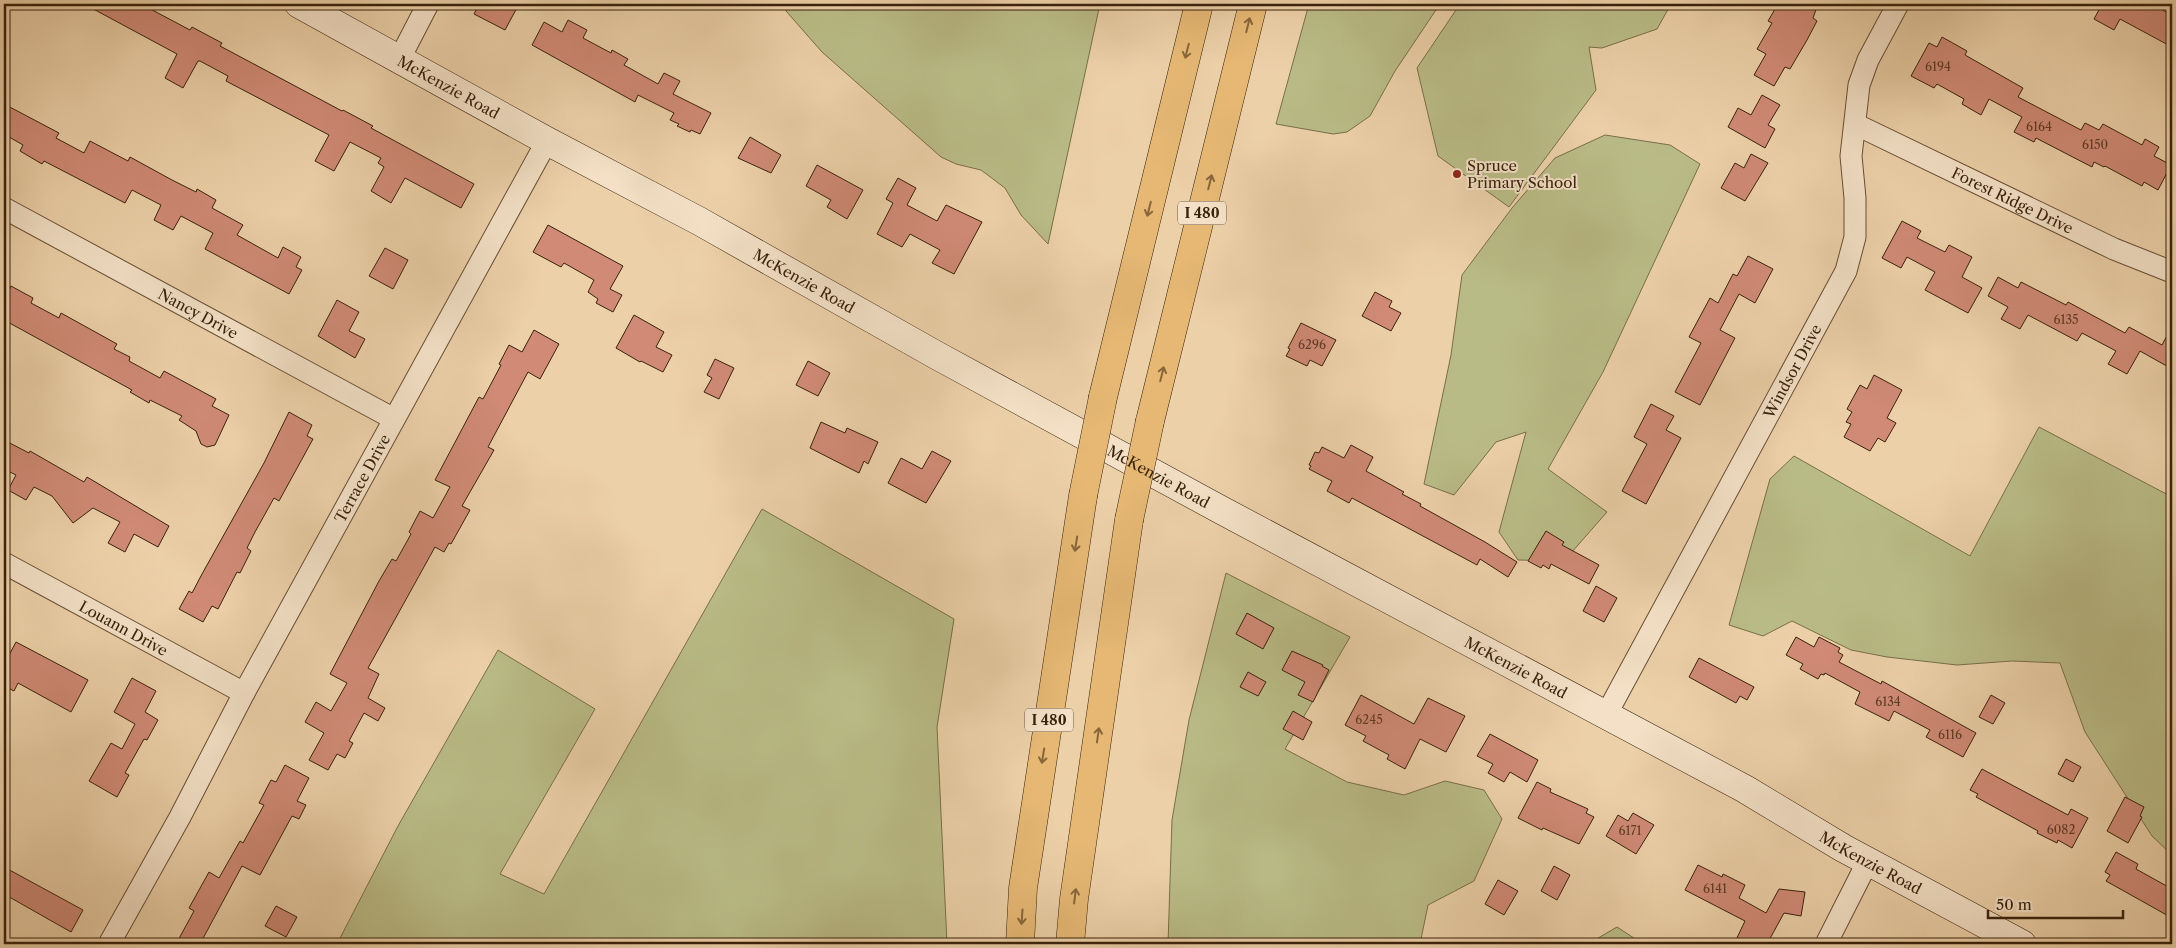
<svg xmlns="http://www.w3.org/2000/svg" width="2176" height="948" font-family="'Libre Caslon Text',serif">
  <rect width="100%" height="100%" fill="#ecd0a8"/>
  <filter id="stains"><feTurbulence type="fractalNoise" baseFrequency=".004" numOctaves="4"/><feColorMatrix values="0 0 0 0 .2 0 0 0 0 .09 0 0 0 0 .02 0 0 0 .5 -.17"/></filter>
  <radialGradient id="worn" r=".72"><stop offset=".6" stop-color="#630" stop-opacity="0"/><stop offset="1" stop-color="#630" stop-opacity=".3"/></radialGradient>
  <g fill="#b9bb86" stroke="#796e49">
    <path d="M787 4H1100L1048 244 1021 215 1005 188 981 170 956 164 941 157 822 52 786 11Z"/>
    <path d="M1309 4H1440L1395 71 1370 116 1347 132 1333 134 1276 124Z"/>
    <path d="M1460 4H1671L1657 29 1602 48 1589 47 1596 90 1509 207 1438 156 1417 68Z"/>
    <path d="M1605 135 1670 145 1700 164 1603 372 1548 469 1607 512 1564 561 1518 560 1499 532 1526 432 1496 442 1454 495 1424 484 1451 355 1462 275 1512 208 1555 158Z"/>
    <path d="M2039 427 2172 497V855L2152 836 2085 732 2060 663 2012 661 1957 665 1887 657 1851 650 1792 621 1763 636 1729 625 1770 479 1794 456 1970 556Z"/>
    <path d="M762 509 954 619 937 727 947 944H337L398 826 498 650 595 709 500 874 544 894Z"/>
    <path d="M1226 573 1350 637 1285 749 1347 782 1404 795 1445 781 1484 790 1502 819 1474 881 1428 905 1420 944H1168L1172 820 1189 720Z"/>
    <path d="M1617 927 1643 944H1588Z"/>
  </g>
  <g fill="#d08a76" stroke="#39220c">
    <path d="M84 4H141L190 30 192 27 222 43 220 46 342 111 343 110 373 126 371 128 474 184 461 208 405 178 391 203 371 191 384 167 378 163 381 158 350 142 334 171 315 161 329 135 226 81 228 76 200 61H198L183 88 165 78 177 54Z"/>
    <path d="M479 4H519L505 30 474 14Z"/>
    <path d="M1778 4H1818L1813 18 1817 21 1807 40 1790 69 1785 67 1774 86 1754 75 1766 54 1757 49 1772 23 1768 21Z"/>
    <path d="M2092 4H2151L2172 15V47L2120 19 2114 30 2094 19 2100 8Z"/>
    <path d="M568 20 587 30 583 38 611 53 612 50 628 59 624 65 658 84 664 73 680 81 673 94 711 113 700 134 691 130 690 132 677 126 679 124 670 120 674 113 638 95 635 102 532 45 544 22 562 32Z"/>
    <path d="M1942 37 1967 51 1965 55 2023 88 2018 97 2081 130 2085 123 2099 130 2103 124 2142 145 2145 139 2159 147 2154 156 2171 165 2158 190 2144 182 2142 186 2105 166 2104 167 2094 162 2092 167 2036 138 2034 142 2014 132 2022 117 1989 99 1981 115 1962 104 1964 99 1937 84 1934 88 1911 76 1929 43 1937 47Z"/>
    <path d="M1762 95 1780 105 1768 125 1775 129 1765 148 1728 127 1738 108 1751 115Z"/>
    <path d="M4 104 59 133 56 138 84 153 90 141 128 161 130 157 172 180 196 192 197 189 216 200 212 208 243 225 237 235 278 258 283 247 301 257 296 267 302 270 289 294 205 249 213 233 181 216 173 230 154 220 161 205 132 190 125 203 44 161 42 164 20 151 23 145 4 134Z"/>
    <path d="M750 137 781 155 771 173 738 158Z"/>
    <path d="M1751 154 1768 163 1745 201 1721 188 1735 163 1744 168Z"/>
    <path d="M817 165 863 190 847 219 827 207 831 200 806 186Z"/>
    <path d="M898 178 916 188 907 205 937 221 946 205 982 222 954 274 932 263 940 250 910 234 902 247 877 234 893 203 886 199Z"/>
    <path d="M1902 221 1921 231 1917 238 1945 252 1949 245 1972 257 1962 277 1982 288 1968 313 1925 290 1935 272 1907 257 1901 268 1882 258Z"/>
    <path d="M548 225 623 266 610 289 622 295 613 312 596 303 598 299 588 292 594 280 564 263 561 267 533 252Z"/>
    <path d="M385 248 408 260 393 289 369 276Z"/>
    <path d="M1748 256 1773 269 1755 303 1739 294 1720 330 1735 338 1700 405 1675 392 1701 343 1689 337 1710 298 1718 303 1733 274 1737 276Z"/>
    <path d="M1998 277 2018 288 2021 282 2066 305 2068 302 2125 333 2129 327 2162 345 2172 326V369L2140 351 2127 374 2108 364 2116 351 2082 333 2077 341 2028 315 2020 329 2001 319 2008 307 1988 296Z"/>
    <path d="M11 286 33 298 31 303 59 318 61 313 117 344 114 349 130 357 129 361 160 378 164 371 216 399 212 406 229 415 215 445 207 447 201 444 196 431 179 420 182 416 150 400 149 403 130 392 132 390 4 320V290L8 292Z"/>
    <path d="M1375 292 1392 301 1389 307 1401 313 1391 331 1362 316Z"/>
    <path d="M337 300 359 312 349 331 365 339 355 358 318 336Z"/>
    <path d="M634 315 664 332 656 347 672 355 663 372 641 361 640 362 616 348Z"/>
    <path d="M1301 323 1336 340 1322 366 1310 360 1307 366 1286 356 1290 349 1288 348Z"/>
    <path d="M534 330 559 344 540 379 528 372 488 447 494 450 462 506 470 510 451 544 449 543 444 552 435 547 368 668 379 674 368 698 385 708 378 721 364 713 349 741 353 743 345 758 337 754 328 770 309 760 324 733 305 722 316 702 331 711 347 683 330 674 379 581 392 559 396 561 411 534 409 532 420 511 433 518 450 487 435 480 479 397 483 399 501 365 499 364 509 345 522 352Z"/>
    <path d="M715 359 734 368 719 399 704 392 712 378 707 375Z"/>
    <path d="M808 361 830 373 818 396 796 385Z"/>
    <path d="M1874 375 1902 390 1887 418 1896 423 1885 442 1878 438 1870 451 1844 437 1851 424 1846 422 1852 412 1847 409 1860 385 1867 389Z"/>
    <path d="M1651 404 1674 416 1666 430 1681 438 1646 504 1622 491 1647 444 1634 437Z"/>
    <path d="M289 412 312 425 307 436 313 439 279 501 274 498 255 532 247 548 251 551 240 573 237 572 218 609 212 606 203 622 179 609 189 591 192 593 202 574 264 463Z"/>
    <path d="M821 422 845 433 847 428 878 442 868 464 864 461 859 473 810 448Z"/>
    <path d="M4 440 29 453 30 451 84 482 87 477 169 526 158 547 134 534 125 552 108 543 120 522 93 508 73 523 52 496 34 487 26 500 8 490 16 475 4 469Z"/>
    <path d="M1351 445 1373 457 1366 471 1404 492 1402 494 1421 504 1420 506 1485 542 1517 562 1508 577 1480 559 1477 565 1352 498 1349 503 1327 491 1332 481 1309 469 1311 466 1309 465 1315 452 1319 453 1322 447 1344 458Z"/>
    <path d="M932 451 951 461 926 503 888 483 901 458 922 469Z"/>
    <path d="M1546 531 1564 542 1562 545 1599 565 1589 584 1551 564 1549 569 1543 565 1541 568 1528 561Z"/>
    <path d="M1596 586 1617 598 1604 622 1583 611Z"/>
    <path d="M1247 613 1274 628 1263 649 1236 634Z"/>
    <path d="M1796 637 1814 647 1819 637 1840 648 1838 652 1843 655 1839 662 1881 684 1882 681 1976 733 1963 757 1926 737 1930 730 1894 711 1889 721 1855 704 1860 692 1825 673 1824 675 1821 674 1818 679 1800 669 1803 664 1786 655Z"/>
    <path d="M16 642 88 680 71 712 18 683 14 691 4 686V655L8 657Z"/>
    <path d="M1292 651 1323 665 1322 666 1329 670 1313 702 1298 695 1305 682 1282 670Z"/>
    <path d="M1699 658 1754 687 1747 700 1740 696 1736 703 1689 677Z"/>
    <path d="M1248 672 1266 682 1258 696 1240 687Z"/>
    <path d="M132 678 156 691 145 712 158 720 147 740 144 739 125 773 129 775 117 797 89 781 111 743 122 749 135 724 114 712Z"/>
    <path d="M1361 695 1414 724 1428 698 1465 716 1446 752 1420 739 1405 769 1387 759 1389 755 1363 741 1366 736 1345 725Z"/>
    <path d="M1991 695 2005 703 1993 724 1979 717Z"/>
    <path d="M1293 711 1312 722 1303 740 1283 729Z"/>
    <path d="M1490 734 1538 760 1527 782 1510 772 1504 782 1488 773 1493 764 1477 756Z"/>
    <path d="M2066 759 2081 767 2073 782 2058 774Z"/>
    <path d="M285 765 309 778 297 801 306 805 299 819 292 816 260 875 242 866 200 944H176L194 911 189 908 209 872 219 878 240 841 243 843 264 805 259 803 271 780 276 782Z"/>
    <path d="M1982 769 2068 815 2071 809 2088 818 2072 848 2058 840 2057 843 2037 833 2038 831 1976 797 1978 794 1970 790Z"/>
    <path d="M1537 782 1551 789 1550 792 1588 809 1586 813 1594 817 1579 844 1543 828 1542 830 1518 818Z"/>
    <path d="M2125 797 2144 807 2140 816 2142 817 2128 843 2107 831Z"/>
    <path d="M1633 813 1654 825 1636 854 1606 836 1618 815 1628 821Z"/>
    <path d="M2116 852 2138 864 2136 869 2172 889V918L2106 881 2110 875 2105 872Z"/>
    <path d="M1698 865 1722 877 1723 874 1745 885 1739 898 1766 913 1779 889 1805 892 1801 916 1784 913 1767 944H1734L1745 921 1685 890Z"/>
    <path d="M1554 866 1570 875 1557 900 1541 891Z"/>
    <path d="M4 867 83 910 71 932 4 894Z"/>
    <path d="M1498 880 1518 891 1504 915 1485 904Z"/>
    <path d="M276 906 297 917 286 937 265 926Z"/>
  </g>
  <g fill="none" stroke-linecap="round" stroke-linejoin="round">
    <defs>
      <g id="street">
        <path d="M400 58 428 4"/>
        <path id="s1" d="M1855 124 2114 249 2172 272"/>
        <path id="s2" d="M4 208 394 419"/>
        <path id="s3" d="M4 563 244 693"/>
        <path id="s4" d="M1606 715 1846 271 1855 237V198L1851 156 1859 85 1868 60 1898 4"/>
        <path id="s5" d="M109 944 180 817 244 693 547 141"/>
        <path d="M1826 944 1868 861"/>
      </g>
      <g id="secondary">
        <path id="s6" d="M299 4 547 141 699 221 936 355 1223 511 1745 789 1843 848 2022 944"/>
      </g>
      <g id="highway">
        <path d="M1103 397 1199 4"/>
        <path d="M1150 421 1253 4"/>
        <path d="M1020 944 1023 888 1083 496"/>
        <path d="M1070 944 1074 899 1129 520"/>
      </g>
    </defs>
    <use href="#street" stroke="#664e33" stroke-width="23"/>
    <use href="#secondary" stroke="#39220c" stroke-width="29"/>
    <use href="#highway" stroke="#39220c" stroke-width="29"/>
    <use href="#street" stroke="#f3e0c6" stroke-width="21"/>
    <use href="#secondary" stroke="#f3e0c6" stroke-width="28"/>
    <use href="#highway" stroke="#e6b874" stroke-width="28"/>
    <defs>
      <g id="highway-bridge">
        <path d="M1083 496 1103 397"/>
        <path d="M1129 520 1150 421"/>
      </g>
    </defs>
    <use href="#highway-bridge" stroke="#39220c" stroke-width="29" stroke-linecap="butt"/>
    <use href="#highway-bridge" stroke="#e6b874" stroke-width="28"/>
  </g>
  <defs><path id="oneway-shaft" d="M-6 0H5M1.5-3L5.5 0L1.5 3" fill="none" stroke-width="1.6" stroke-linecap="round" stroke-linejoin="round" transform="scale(1.25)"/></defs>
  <g stroke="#87663b">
    <use href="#oneway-shaft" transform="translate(1248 25) rotate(-76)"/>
    <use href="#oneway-shaft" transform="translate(1187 51) rotate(104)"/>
    <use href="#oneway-shaft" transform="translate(1210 182) rotate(-76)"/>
    <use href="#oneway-shaft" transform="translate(1149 209) rotate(104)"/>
    <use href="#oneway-shaft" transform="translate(1162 374) rotate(-76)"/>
    <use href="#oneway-shaft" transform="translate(1076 544) rotate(99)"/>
    <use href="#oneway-shaft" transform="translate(1098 735) rotate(-82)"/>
    <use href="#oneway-shaft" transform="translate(1043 756) rotate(99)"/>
    <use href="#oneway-shaft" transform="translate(1075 896) rotate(-83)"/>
    <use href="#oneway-shaft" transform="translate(1022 917) rotate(94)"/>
  </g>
  <circle fill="#8f2418" stroke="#f3e0c6" stroke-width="2" cx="1457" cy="174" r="5"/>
  <g text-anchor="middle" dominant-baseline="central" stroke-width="4" stroke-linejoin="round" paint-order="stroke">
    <g font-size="12" fill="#5f3c26">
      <text x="1938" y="66">6194</text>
      <text x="2039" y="126">6164</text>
      <text x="2095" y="144">6150</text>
      <text x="2066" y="319">6135</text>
      <text x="1312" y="344">6296</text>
      <text x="1888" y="701">6134</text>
      <text x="1369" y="719">6245</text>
      <text x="1950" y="734">6116</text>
      <text x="2061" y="829">6082</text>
      <text x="1630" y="830">6171</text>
      <text x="1715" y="888">6141</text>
    </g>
    <g fill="#f3e0c6" stroke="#715b44" stroke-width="1">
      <rect x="1178" y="201.5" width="48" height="23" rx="4"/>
      <rect x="1025" y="708.5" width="48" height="23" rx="4"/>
    </g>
    <g font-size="14" font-weight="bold" fill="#39220c">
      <text x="1202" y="213">I 480</text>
      <text x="1049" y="720">I 480</text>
    </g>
    <g font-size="15" fill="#39220c" stroke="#f3e0c6">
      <text stroke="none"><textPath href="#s6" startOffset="171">McKenzie Road</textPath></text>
      <text stroke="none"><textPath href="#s1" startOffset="175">Forest Ridge Drive</textPath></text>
      <text stroke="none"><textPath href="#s6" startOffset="576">McKenzie Road</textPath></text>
      <text stroke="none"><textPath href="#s2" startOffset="221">Nancy Drive</textPath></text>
      <text stroke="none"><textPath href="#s4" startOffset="391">Windsor Drive</textPath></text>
      <text stroke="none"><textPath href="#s6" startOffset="981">McKenzie Road</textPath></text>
      <text stroke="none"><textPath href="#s5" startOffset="530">Terrace Drive</textPath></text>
      <text stroke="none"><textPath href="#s3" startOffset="136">Louann Drive</textPath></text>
      <text stroke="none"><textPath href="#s6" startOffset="1386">McKenzie Road</textPath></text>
      <text stroke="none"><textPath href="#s6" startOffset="1791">McKenzie Road</textPath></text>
    </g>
    <g font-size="15" fill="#39220c" stroke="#f3e0c6" text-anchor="start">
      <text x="1467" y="165">Spruce<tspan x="1467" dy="17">Primary School</tspan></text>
    </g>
  </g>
  <rect width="2176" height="948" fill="none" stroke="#ecd0a8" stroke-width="20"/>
  <rect x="5" y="5" width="2166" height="938" fill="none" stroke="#39220c" stroke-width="2.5"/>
  <rect x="10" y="10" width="2156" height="928" fill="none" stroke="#39220c"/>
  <path d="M1988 910v8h135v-8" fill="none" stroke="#39220c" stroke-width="2.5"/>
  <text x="1996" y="910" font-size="15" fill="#39220c" stroke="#f3e0c6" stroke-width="4" paint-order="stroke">50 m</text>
  <rect width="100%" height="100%" filter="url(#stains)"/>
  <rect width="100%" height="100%" fill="url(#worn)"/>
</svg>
